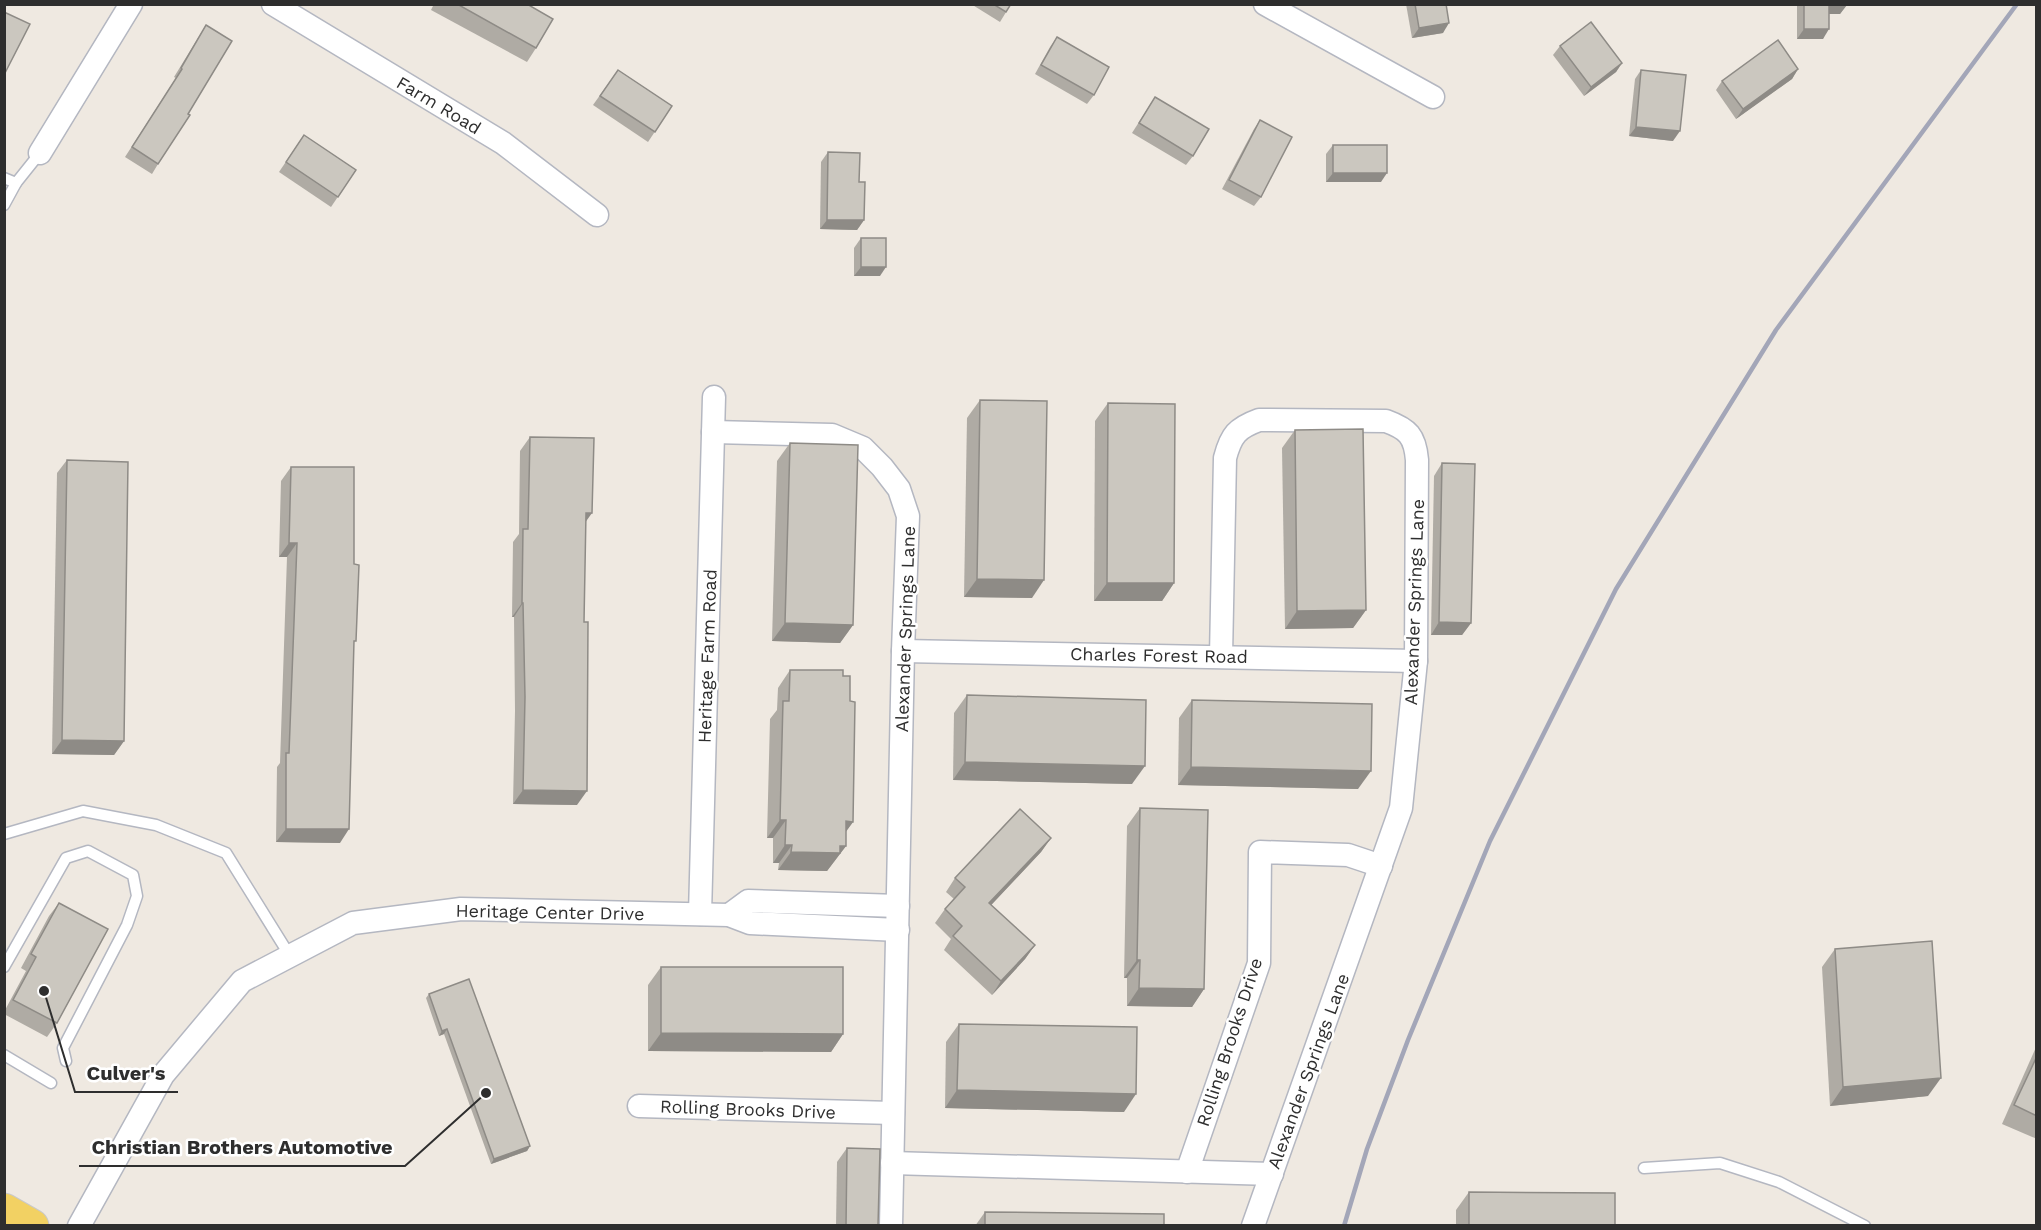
<svg xmlns="http://www.w3.org/2000/svg" width="2041" height="1230" font-family="'Work Sans',sans-serif">
  <rect width="100%" height="100%" fill="#efe9e1"/>
  <g fill="none" stroke-linecap="round" stroke-linejoin="round">
    <defs>
      <g id="lane">
        <path d="M4 178 16 183 40 153"/>
        <path d="M4 205 16 183"/>
        <path d="M4 834 83 811 156 825 226 853 290 956"/>
        <path d="M4 967 66 858 88 851 133 875 137 896 127 925 63 1048 66 1061"/>
        <path d="M4 1055 51 1083"/>
        <path d="M1644 1168 1720 1163 1779 1182 1865 1226"/>
      </g>
      <g id="street">
        <path d="M273 4 503 143 597 215"/>
        <path d="M1265 4 1433 97"/>
        <path d="M40 153 131 4"/>
        <path d="M713 432 832 435 863 448 882 467 899 489 908 516 903 651 891 1226"/>
        <path d="M903 651 1416 661"/>
        <path d="M1221 656 1225 458C1231 435 1237 428 1259 420L1386 421C1408 429 1415 436 1417 460L1416 661 1401 808 1253 1226"/>
        <path d="M700 914 714 397"/>
        <path d="M729 915 748 901 898 906"/>
        <path d="M639 1106 893 1113"/>
        <path d="M892 1163 1272 1174"/>
        <path d="M1187 1172 1259 963 1260 852 1348 855 1381 866"/>
        <path d="M79 1226 163 1075 242 981 353 923 461 909 729 915 750 923 898 930"/>
      </g>
      <path id="primary" d="M4 1210 32 1226"/>
    </defs>
    <use href="#lane" stroke="#b4b7c1" stroke-width="13"/>
    <use href="#street" stroke="#b4b7c1" stroke-width="25"/>
    <use href="#primary" stroke="#c9c9c9" stroke-width="35"/>
    <use href="#lane" stroke="#fff" stroke-width="10"/>
    <use href="#street" stroke="#fff" stroke-width="22"/>
    <use href="#primary" stroke="#f2d163" stroke-width="33"/>
    <path stroke="#a3a6b8" stroke-width="4.5" d="M1344 1226 1367 1149 1408 1040 1490 841 1616 589 1776 330 2017 4"/>
  </g>
  <g fill="#afaba4">
    <path d="M434 4H527L536 48 527 62 431 10Z"/>
    <path d="M971 4H1011L1000 22Z"/>
    <path d="M1406 4H1446L1443 33 1412 38Z"/>
    <path d="M1797 4H1847L1840 14H1829L1823 39H1797Z"/>
    <path d="M206 25 158 164 152 174 125 157 176 78 174 77Z"/>
    <path d="M1057 37 1094 95 1087 104 1035 74 1050 47Z"/>
    <path d="M1560 46 1622 63 1616 72 1584 96 1553 55Z"/>
    <path d="M1798 69 1792 79 1736 119 1716 90 1722 81Z"/>
    <path d="M618 70 672 106 648 142 593 105Z"/>
    <path d="M1641 70 1673 141 1629 136 1635 79Z"/>
    <path d="M1155 97 1193 156 1186 165 1132 133Z"/>
    <path d="M1260 120 1261 197 1254 206 1222 189 1254 129Z"/>
    <path d="M304 135 356 170 331 207 279 172Z"/>
    <path d="M1333 145 1381 182H1326V154Z"/>
    <path d="M828 152 859 182 864 220 857 230 820 229 821 162Z"/>
    <path d="M861 238 880 276H854V248Z"/>
    <path d="M980 400 1032 598 964 597 967 418Z"/>
    <path d="M1108 403 1174 583 1162 601H1094L1095 421Z"/>
    <path d="M1295 430 1366 610 1353 628 1285 629 1282 448Z"/>
    <path d="M530 437 586 522 577 805 513 804 515 711 514 617H512L513 542 519 534 520 451Z"/>
    <path d="M790 443 853 625 840 643 772 641 777 461Z"/>
    <path d="M67 460 124 741 114 755 52 754 57 473Z"/>
    <path d="M1442 463 1471 623 1462 635H1431L1434 476Z"/>
    <path d="M291 467 353 645 340 843 276 842 277 767 280 763 287 557H279L281 481Z"/>
    <path d="M790 670 853 822 846 831V846L827 871 778 870 779 863H773V838H767L770 719 777 710 778 688Z"/>
    <path d="M967 695 1132 784 953 780 954 713Z"/>
    <path d="M1192 700 1358 789 1178 785 1179 718Z"/>
    <path d="M1140 808 1204 989 1192 1007 1127 1006V978H1124L1127 826Z"/>
    <path d="M1051 838 1041 852 991 905 1035 945 1025 959 992 995 944 950 951 939 935 923 945 909 954 899 946 892 955 878Z"/>
    <path d="M59 903 57 1023 47 1037 4 1014V1012L26 971 21 968 49 916Z"/>
    <path d="M1835 949 1928 1096 1830 1106 1822 967Z"/>
    <path d="M661 967 843 1034 831 1052 648 1051V985Z"/>
    <path d="M429 994 530 1146 527 1151 491 1164 444 1034 439 1036 426 998Z"/>
    <path d="M959 1024 1124 1112 945 1108 946 1042Z"/>
    <path d="M2037 1045V1139L2002 1124Z"/>
    <path d="M847 1148 878 1226H836L837 1162Z"/>
    <path d="M1469 1192 1615 1226H1456V1210Z"/>
    <path d="M985 1212 1164 1226H975Z"/>
  </g>
  <g fill="#8e8b86">
    <path d="M1829 5H1847L1840 14H1823Z"/>
    <path d="M1449 23 1443 33 1412 38 1419 28Z"/>
    <path d="M1804 29H1829L1823 39H1797Z"/>
    <path d="M1622 63 1616 72 1584 96 1591 87Z"/>
    <path d="M1798 69 1792 79 1736 119 1743 109Z"/>
    <path d="M1636 127 1680 131 1673 141 1629 136Z"/>
    <path d="M1333 173H1387L1381 182H1326Z"/>
    <path d="M827 220H864L857 230 820 229Z"/>
    <path d="M861 267H886L880 276H854Z"/>
    <path d="M586 513H592L582 527Z"/>
    <path d="M289 543H297L287 557H279Z"/>
    <path d="M977 579 1044 580 1032 598 964 597Z"/>
    <path d="M1107 583H1174L1162 601H1094Z"/>
    <path d="M522 603H523L514 617H512Z"/>
    <path d="M1366 610 1353 628 1285 629 1297 611Z"/>
    <path d="M1439 622 1471 623 1462 635H1431Z"/>
    <path d="M785 623 853 625 840 643 772 641Z"/>
    <path d="M62 740 124 741 114 755 52 754Z"/>
    <path d="M965 762 1145 766 1132 784 953 780Z"/>
    <path d="M1191 767 1371 771 1358 789 1178 785Z"/>
    <path d="M523 790 587 791 577 805 513 804Z"/>
    <path d="M780 820H786L773 838H767Z"/>
    <path d="M846 821 853 822 840 840Z"/>
    <path d="M286 829H349L340 843 276 842Z"/>
    <path d="M1051 838 1041 852 980 917 989 903Z"/>
    <path d="M785 845H792L779 863H773Z"/>
    <path d="M840 846H846L827 871 778 870 791 852Z"/>
    <path d="M1035 945 1025 959 992 995 1001 981Z"/>
    <path d="M1137 960H1140L1127 978H1124Z"/>
    <path d="M1139 988 1204 989 1192 1007 1127 1006Z"/>
    <path d="M447 1029 444 1034 439 1036 442 1031Z"/>
    <path d="M661 1033 843 1034 831 1052 648 1051Z"/>
    <path d="M1941 1078 1928 1096 1830 1106 1843 1087Z"/>
    <path d="M957 1090 1136 1094 1124 1112 945 1108Z"/>
    <path d="M530 1146 527 1151 491 1164 494 1159Z"/>
  </g>
  <g fill="#cbc7bf" stroke="#8e8b86" stroke-width="1.5">
    <path d="M457 4H527L553 19 536 48Z"/>
    <path d="M993 4H1011L1006 12Z"/>
    <path d="M1415 4H1446L1449 23 1419 28Z"/>
    <path d="M1804 4H1847V5H1829V29H1804Z"/>
    <path d="M4 12 30 24 4 75Z"/>
    <path d="M1591 22 1622 63 1591 87 1560 46Z"/>
    <path d="M206 25 232 41 188 114 190 115 158 164 132 147 182 69 181 68Z"/>
    <path d="M1057 37 1109 67 1094 95 1041 65Z"/>
    <path d="M1778 40 1798 69 1743 109 1722 81Z"/>
    <path d="M618 70 672 106 655 132 600 96Z"/>
    <path d="M1641 70 1686 75 1680 131 1636 127Z"/>
    <path d="M1155 97 1209 129 1193 156 1139 123Z"/>
    <path d="M1260 120 1292 137 1261 197 1229 180Z"/>
    <path d="M304 135 356 170 338 197 286 162Z"/>
    <rect x="1333" y="145" width="54" height="28"/>
    <path d="M828 152 860 153 859 182H865L864 220H827Z"/>
    <rect x="861" y="238" width="25" height="29"/>
    <path d="M980 400 1047 401 1044 580 977 579Z"/>
    <path d="M1108 403 1175 404 1174 583H1107Z"/>
    <path d="M1363 429 1366 610 1297 611 1295 430Z"/>
    <path d="M530 437 594 438 592 513H586L584 622H588L587 791 523 790 525 697 523 603H522L523 529H528Z"/>
    <path d="M790 443 858 445 853 625 785 623Z"/>
    <path d="M67 460 128 462 124 741 62 740Z"/>
    <path d="M1442 463 1475 464 1471 623 1439 622Z"/>
    <path d="M291 467H354V564L359 565 356 641H354L349 829H286V753H289L297 543H289Z"/>
    <path d="M790 670H843V676H850V701L855 702 853 822 846 821V846H840V853L791 852 792 845H785L786 820H780L783 701H789Z"/>
    <path d="M967 695 1146 700 1145 766 965 762Z"/>
    <path d="M1192 700 1372 704 1371 771 1191 767Z"/>
    <path d="M1140 808 1208 810 1204 989 1139 988 1140 960H1137Z"/>
    <path d="M1020 809 1051 838 989 903 1035 945 1001 981 953 936 962 926 945 909 965 887 955 878Z"/>
    <path d="M59 903 108 929 57 1023 13 1000 36 957 31 954Z"/>
    <path d="M1932 941 1941 1078 1843 1087 1835 949Z"/>
    <path d="M661 967H843V1034L661 1033Z"/>
    <path d="M469 979 530 1146 494 1159 447 1029 442 1031 429 994Z"/>
    <path d="M959 1024 1137 1027 1136 1094 957 1090Z"/>
    <path d="M2037 1056V1116L2014 1105Z"/>
    <path d="M847 1148 880 1149 878 1226H846Z"/>
    <path d="M1469 1192 1615 1193V1226H1469Z"/>
    <path d="M985 1212 1164 1214V1226H985Z"/>
  </g>
  <g text-anchor="middle" dominant-baseline="central" stroke-width="5" stroke-linejoin="round" paint-order="stroke">
    <g font-size="18" fill="#2e2e2e" stroke="#fff">
      <text transform="translate(439 105) rotate(31)">Farm Road</text>
      <text transform="translate(1414 602) rotate(-88)">Alexander Springs Lane</text>
      <text transform="translate(905 629) rotate(-88)">Alexander Springs Lane</text>
      <text transform="translate(1159 655) rotate(1)">Charles Forest Road</text>
      <text transform="translate(707 656) rotate(-88)">Heritage Farm Road</text>
      <text transform="translate(550 912) rotate(1)">Heritage Center Drive</text>
      <text transform="translate(1229 1042) rotate(-72)">Rolling Brooks Drive</text>
      <text transform="translate(1308 1071) rotate(-70)">Alexander Springs Lane</text>
      <text transform="translate(748 1109) rotate(2)">Rolling Brooks Drive</text>
    </g>
  </g>
  <path fill="none" stroke="#2e2e2e" stroke-width="2" d="M44 991L75 1092H178M486 1093L405 1166H79"/>
  <g fill="#2e2e2e" stroke="#fff" stroke-width="2">
    <circle cx="44" cy="991" r="6"/>
    <circle cx="486" cy="1093" r="6"/>
  </g>
  <g font-size="20" text-anchor="middle" font-weight="bold" fill="#2e2e2e" stroke="#fff" stroke-width="5" stroke-linejoin="round" paint-order="stroke">
    <text x="126" y="1080">Culver's</text>
    <text x="242" y="1154">Christian Brothers Automotive</text>
  </g>
  <rect width="2041" height="1230" fill="none" stroke="#2e2e2e" stroke-width="12"/>
</svg>
